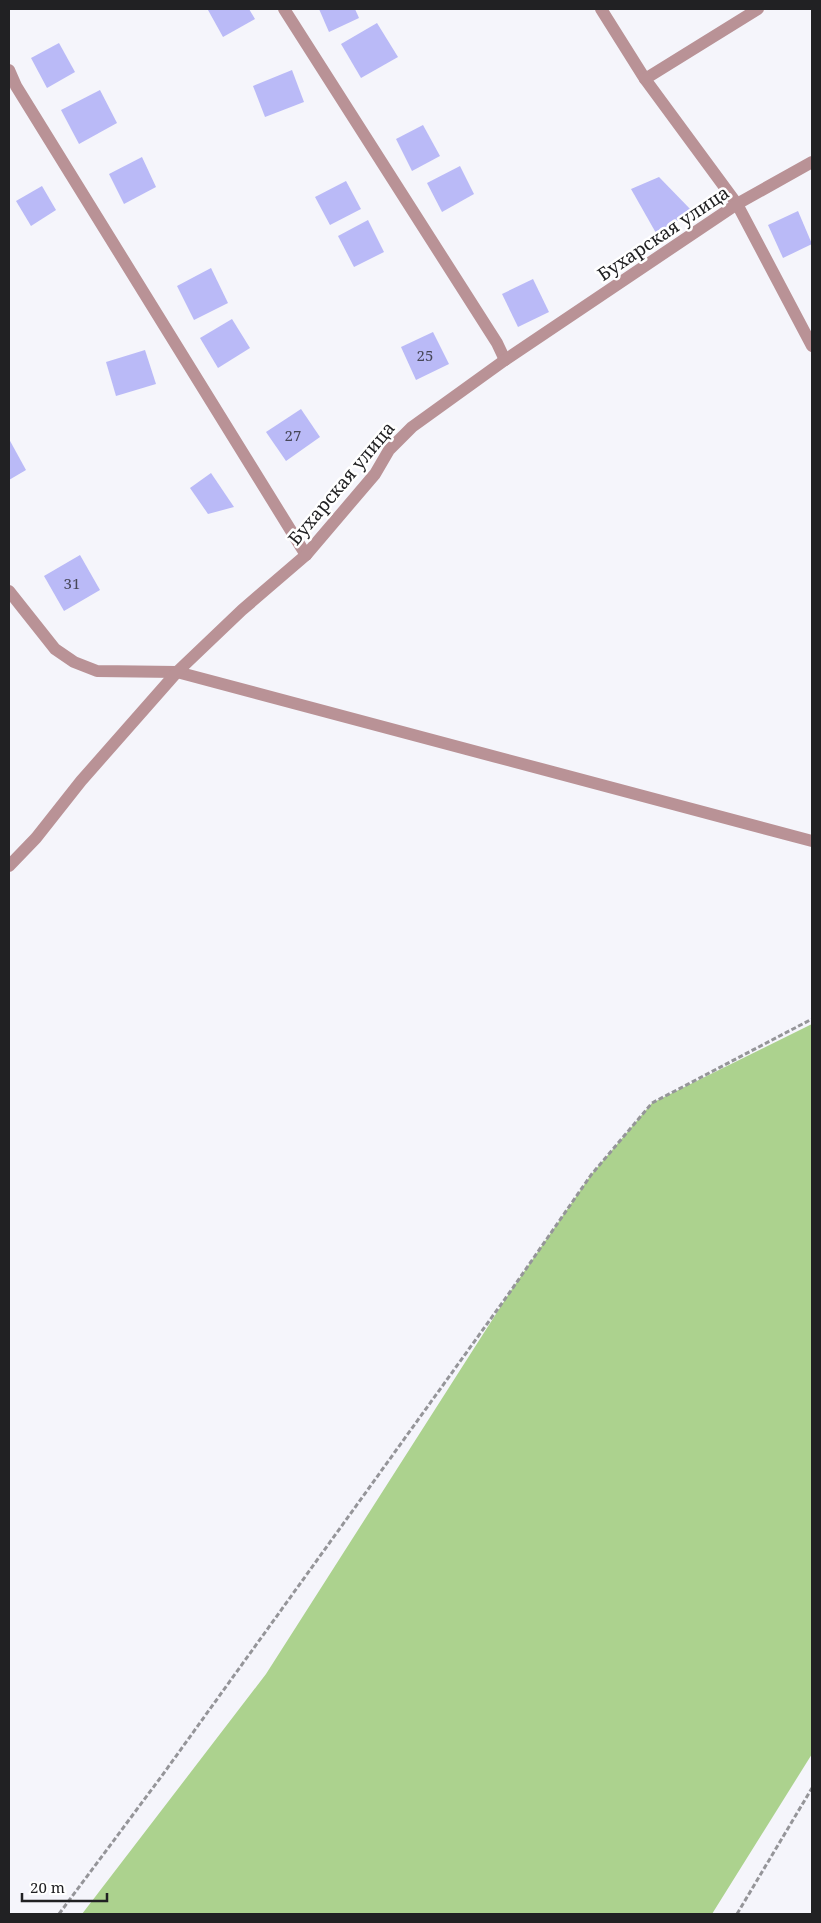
<svg xmlns="http://www.w3.org/2000/svg" width="821" height="1923" font-family="'Noto Serif',serif">
  <rect width="100%" height="100%" fill="#f5f5fb"/>
  <path fill="#acd28e" d="M812 1024V1754L712 1914H82L266 1674 510 1292 591 1175 652 1103Z"/>
  <g fill="#babaf7">
    <path d="M209 9H249L255 19 223 37 208 10Z"/>
    <path d="M319 9H355L359 18 329 32Z"/>
    <path d="M377 23 398 57 361 78 341 44Z"/>
    <path d="M59 43 75 72 47 88 31 58Z"/>
    <path d="M292 70 304 102 265 117 253 86Z"/>
    <path d="M100 90 117 123 79 144 61 110Z"/>
    <path d="M423 125 440 156 412 171 396 139Z"/>
    <path d="M142 157 156 187 124 204 109 174Z"/>
    <path d="M460 166 474 194 442 212 427 183Z"/>
    <path d="M659 177 693 212 656 233 631 189Z"/>
    <path d="M346 181 361 209 330 225 315 197Z"/>
    <path d="M42 186 56 210 31 226 16 201Z"/>
    <path d="M798 211 812 244 783 258 768 225Z"/>
    <path d="M368 220 384 252 354 267 338 236Z"/>
    <path d="M211 268 228 303 194 320 177 286Z"/>
    <path d="M533 279 549 312 518 327 502 294Z"/>
    <path d="M232 319 250 348 218 368 200 338Z"/>
    <path d="M433 332 449 364 416 380 401 347Z"/>
    <path d="M145 350 156 384 116 396 106 362Z"/>
    <path d="M301 409 320 437 286 461 266 432Z"/>
    <path d="M9 439 26 470 9 480Z"/>
    <path d="M211 473 234 507 208 514 190 488Z"/>
    <path d="M80 555 100 590 64 611 44 576Z"/>
  </g>
  <g fill="none" stroke-linecap="round" stroke-linejoin="round">
    <g stroke="#959599" stroke-width="3" stroke-dasharray="5 2.5" stroke-linecap="butt">
      <path d="M59 1914 161 1777 510 1292 591 1175 652 1103 812 1019"/>
      <path d="M737 1914 812 1788"/>
    </g>
    <g stroke="#b99296" stroke-width="12">
      <path d="M284 9 497 343 505 360"/>
      <path d="M601 9 645 79 737 204 812 346"/>
      <path d="M9 70 16 86 306 555"/>
      <path d="M645 79 758 9"/>
      <path d="M9 591 55 649 74 662 97 671 177 672 812 841"/>
      <path d="M9 866 36 838 81 781 177 672 242 610 306 555 375 474 389 450 412 427 505 360 737 204 812 162"/>
    </g>
  </g>
  <g text-anchor="middle" dominant-baseline="central" stroke-width="5" stroke-linejoin="round" paint-order="stroke">
    <g font-size="15" fill="#474758">
      <text x="425" y="355">25</text>
      <text x="293" y="435">27</text>
      <text x="72" y="583">31</text>
    </g>
    <g font-size="18" fill="#212123" stroke="#fff">
      <text transform="translate(663 233) rotate(-34)">Бухарская улица</text>
      <text transform="translate(341 483) rotate(-50)">Бухарская улица</text>
    </g>
  </g>
  <rect width="821" height="1923" fill="none" stroke="#212123" stroke-width="20"/>
  <path d="M22 1893v8h85v-8" fill="none" stroke="#212123" stroke-width="2.5"/>
  <text x="30" y="1893" font-size="15" fill="#212123" stroke="#ffffff" stroke-width="4" paint-order="stroke">20 m</text>
</svg>
